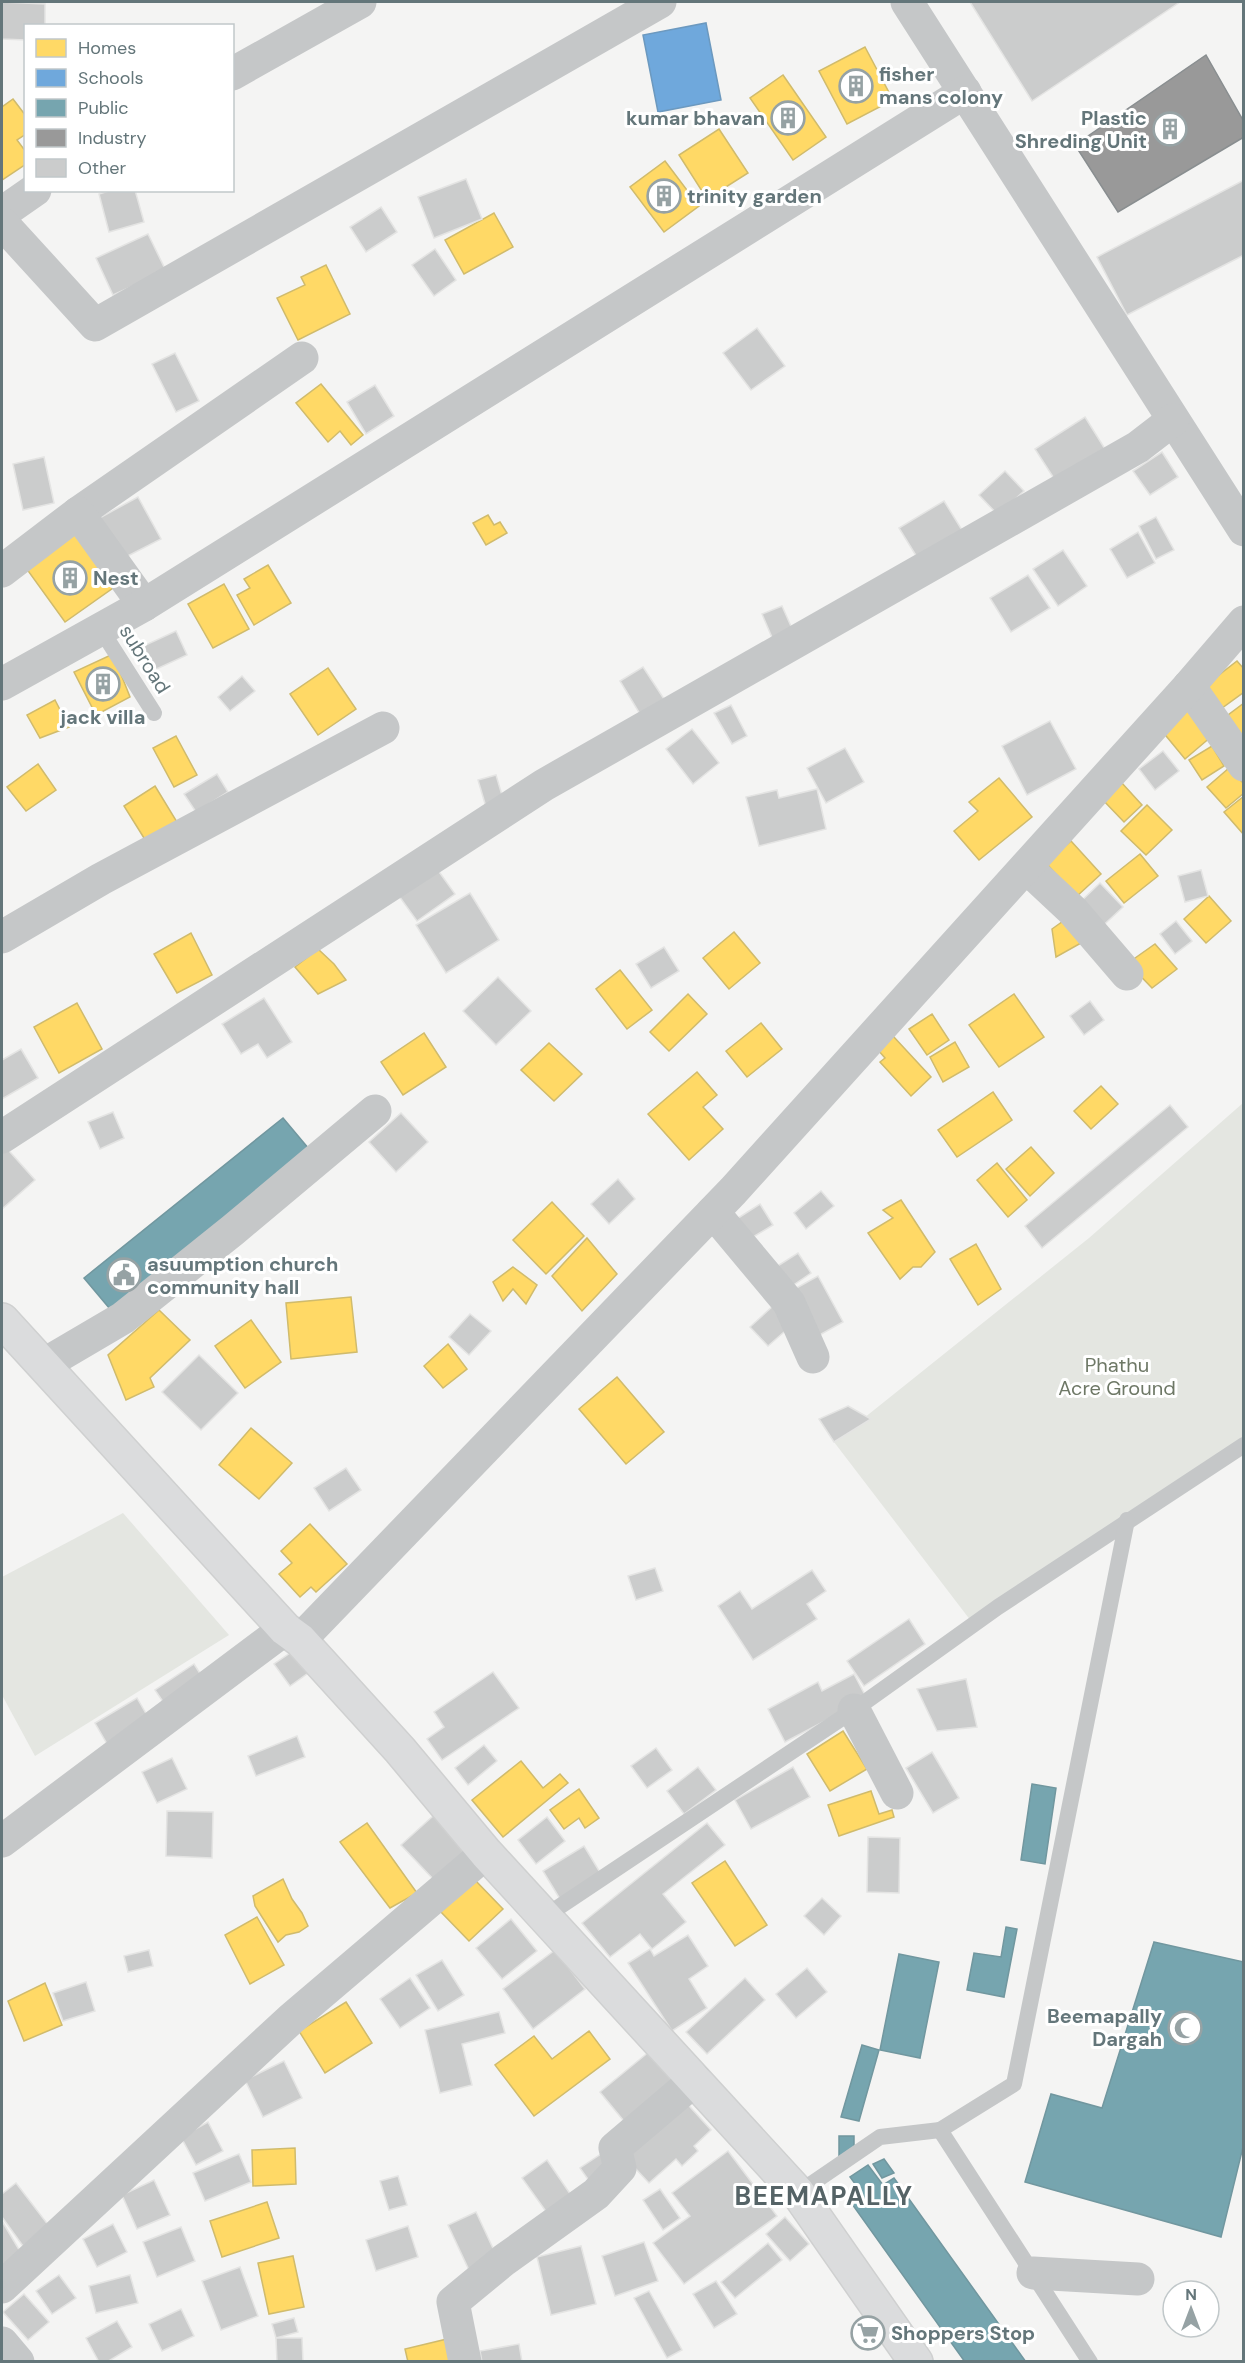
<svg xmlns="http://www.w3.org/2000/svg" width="1245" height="2363" font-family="'DM Sans',sans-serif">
  <rect width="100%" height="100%" fill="#f4f4f3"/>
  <g fill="#e4e6e1">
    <path d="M1243 1103V1444L971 1621 834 1442 1089 1238Z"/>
    <path d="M123 1513 229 1635 35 1756 2 1695V1577Z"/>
  </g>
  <g fill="#ffd966" stroke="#d0bb6c" stroke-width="1.5">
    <path d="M865 47 893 100 847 124 819 71Z"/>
    <path d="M783 75 826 137 793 160 750 98Z"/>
    <path d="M13 99 26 116V134L17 140 26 152V164L2 180V107Z"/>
    <path d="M719 129 748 173 707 199 679 155Z"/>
    <path d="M665 161 699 206 664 232 630 187Z"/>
    <path d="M494 213 513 247 464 274 445 240Z"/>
    <path d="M326 265 350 314 298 340 277 298 305 285 301 277Z"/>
    <path d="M321 384 363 435 351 445 340 431 328 442 296 403Z"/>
    <path d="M488 515 494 525 500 522 507 533 486 545 473 523Z"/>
    <path d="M75 533 113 588 65 622 26 568Z"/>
    <path d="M268 565 291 603 254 625 237 595 250 588 244 579Z"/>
    <path d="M224 584 249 629 213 648 188 604Z"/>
    <path d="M113 654 130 697 96 715 74 672Z"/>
    <path d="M1237 661 1244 669V692L1218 711 1201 689Z"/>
    <path d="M328 668 356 709 318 735 290 694Z"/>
    <path d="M55 700 69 727 40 738 27 715Z"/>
    <path d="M1244 703V736L1220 721Z"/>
    <path d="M1189 708 1212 736 1185 759 1162 731Z"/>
    <path d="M176 736 197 775 174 787 153 748Z"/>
    <path d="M1212 746 1224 766 1202 780 1189 760Z"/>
    <path d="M38 764 56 790 26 811 7 787Z"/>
    <path d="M1229 768 1244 784V793L1226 808 1207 787Z"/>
    <path d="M999 778 1032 817 979 860 954 831 978 811 969 802Z"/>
    <path d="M1121 782 1142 805 1124 822 1102 799Z"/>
    <path d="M155 786 177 822 149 846 124 806Z"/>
    <path d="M1244 796V835L1224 812Z"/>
    <path d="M1147 805 1172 830 1146 855 1121 831Z"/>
    <path d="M1071 841 1101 874 1076 897 1046 863Z"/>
    <path d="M1140 854 1158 876 1124 903 1106 881Z"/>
    <path d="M1209 896 1231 921 1206 943 1184 919Z"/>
    <path d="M1073 914 1090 938 1056 957 1052 929Z"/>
    <path d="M734 932 760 963 729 989 703 958Z"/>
    <path d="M191 933 212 975 177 993 154 954Z"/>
    <path d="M1155 944 1177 969 1152 988 1128 963Z"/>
    <path d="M318 949 334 964 346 980 318 994 295 967Z"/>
    <path d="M620 970 652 1010 627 1029 596 989Z"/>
    <path d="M688 994 707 1014 669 1051 650 1032Z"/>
    <path d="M1014 994 1044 1037 999 1067 969 1025Z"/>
    <path d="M77 1003 102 1049 59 1073 34 1027Z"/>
    <path d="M932 1014 949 1040 927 1055 909 1029Z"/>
    <path d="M761 1023 782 1049 747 1077 726 1051Z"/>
    <path d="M424 1033 446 1067 403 1095 381 1062Z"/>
    <path d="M893 1036 931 1077 911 1096 880 1062 885 1058 878 1050Z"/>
    <path d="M955 1042 969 1067 943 1082 930 1057Z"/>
    <path d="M549 1043 582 1074 554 1101 521 1070Z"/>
    <path d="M697 1072 717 1095 703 1107 723 1129 689 1160 648 1114Z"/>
    <path d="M1101 1086 1118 1104 1091 1129 1074 1111Z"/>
    <path d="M993 1092 1012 1120 957 1157 938 1130Z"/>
    <path d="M1031 1147 1054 1173 1030 1196 1006 1169Z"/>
    <path d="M997 1163 1027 1200 1008 1217 977 1180Z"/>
    <path d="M901 1200 935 1252 921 1267H913L900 1279 868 1233 893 1218 883 1210Z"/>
    <path d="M552 1202 584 1236 546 1274 513 1240Z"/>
    <path d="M587 1238 617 1274 582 1311 552 1276Z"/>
    <path d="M976 1244 1001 1289 978 1305 950 1259Z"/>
    <path d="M513 1267 537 1285 526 1304 513 1289 503 1301 493 1282Z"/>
    <path d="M351 1297 357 1352 291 1359 286 1303Z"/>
    <path d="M159 1310 190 1340 150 1378 154 1387 126 1400 108 1355Z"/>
    <path d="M251 1320 281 1362 245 1388 215 1346Z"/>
    <path d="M448 1344 467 1369 443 1388 424 1366Z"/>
    <path d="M617 1377 664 1432 626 1464 579 1409Z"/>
    <path d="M251 1428 292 1463 259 1499 219 1465Z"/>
    <path d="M310 1524 347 1564 316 1592 311 1587 300 1597 279 1574 292 1563 281 1551Z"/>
    <path d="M843 1731 867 1769 830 1791 807 1754Z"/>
    <path d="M521 1761 543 1788 560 1774 568 1783 503 1837 472 1800Z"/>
    <path d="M579 1789 599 1818 585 1828 579 1818 564 1829 550 1810Z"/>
    <path d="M871 1791 879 1814 892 1810 894 1817 839 1836 828 1805Z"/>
    <path d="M367 1823 417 1893 390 1908 340 1842Z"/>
    <path d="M725 1861 767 1925 735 1946 692 1883Z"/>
    <path d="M283 1879 292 1899 302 1913 308 1926 299 1932 286 1935 278 1942 255 1906 253 1896Z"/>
    <path d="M474 1879 503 1909 469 1941 440 1911Z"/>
    <path d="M257 1917 284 1965 250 1984 225 1935Z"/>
    <path d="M45 1983 62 2025 24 2041 8 2001Z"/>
    <path d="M346 2002 372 2043 325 2073 299 2031Z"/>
    <path d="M589 2031 610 2059 534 2116 495 2065 534 2036 552 2059Z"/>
    <path d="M295 2148 296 2184 253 2186 252 2150Z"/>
    <path d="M267 2202 279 2238 222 2257 210 2221Z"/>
    <path d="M293 2256 304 2307 269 2314 258 2263Z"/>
    <path d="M447 2339 452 2362H408L405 2349Z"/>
  </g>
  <path fill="#6fa8dc" stroke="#6c99bf" stroke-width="1.5" d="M706 23 721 100 658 112 643 35Z"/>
  <g fill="#76a5af" stroke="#71979f" stroke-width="1.5">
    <path d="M283 1118 314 1155 115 1315 84 1278Z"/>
    <path d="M1032 1784 1056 1788 1045 1864 1021 1860Z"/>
    <path d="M1006 1927 1017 1929 1004 1997 967 1990 974 1953 1001 1957Z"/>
    <path d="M1154 1942 1244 1962V2143L1221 2237 1025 2182 1051 2094 1102 2108Z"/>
    <path d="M899 1954 939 1962 920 2058 880 2050Z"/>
    <path d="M862 2045 879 2050 859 2121 841 2117Z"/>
    <rect x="839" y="2136" width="15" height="23"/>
    <path d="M884 2159 894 2173 882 2178 873 2164Z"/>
    <path d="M868 2165 883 2185 894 2178 1026 2362H965L852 2204 864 2196 850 2177Z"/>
  </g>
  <path fill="#999" stroke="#898e90" stroke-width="1.5" d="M1206 55 1244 122V137L1118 212 1075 145Z"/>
  <g fill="#cbcccc" stroke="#e4e4e3" stroke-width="1.5">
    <path d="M2 2 45 4V26H26V40L2 39Z"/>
    <path d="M970 2H1180L1032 101Z"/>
    <path d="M466 179 482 219 434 238 418 197Z"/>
    <path d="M1244 180V255L1127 315 1097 257Z"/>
    <path d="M112 190H135L144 222 109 232 99 194Z"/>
    <path d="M381 207 397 232 366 252 350 227Z"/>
    <path d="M148 234 166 271 113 295 96 258Z"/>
    <path d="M435 249 456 280 434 296 412 265Z"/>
    <path d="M757 328 785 366 751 390 723 353Z"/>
    <path d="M175 353 199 401 176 412 152 364Z"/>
    <path d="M375 385 394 416 366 434 347 402Z"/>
    <path d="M1085 417 1105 449 1055 480 1035 449Z"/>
    <path d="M1162 452 1178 477 1150 495 1133 471Z"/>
    <path d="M44 457 54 503 23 510 13 464Z"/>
    <path d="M1005 471 1024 491 998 515 979 495Z"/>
    <path d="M138 497 161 539 116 562 94 521Z"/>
    <path d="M944 501 965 535 920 562 899 528Z"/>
    <path d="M1156 517 1174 550 1156 559 1139 526Z"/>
    <path d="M1138 532 1155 563 1127 578 1110 549Z"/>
    <path d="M1063 550 1087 586 1058 606 1033 569Z"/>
    <path d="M1028 575 1050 608 1011 632 990 598Z"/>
    <path d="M782 606 794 633 774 642 762 614Z"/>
    <path d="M176 631 187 655 150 672 139 648Z"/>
    <path d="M643 667 664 699 640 714 620 681Z"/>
    <path d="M242 676 255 691 230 711 218 697Z"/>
    <path d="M731 705 747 736 732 744 714 713Z"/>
    <path d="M1050 721 1076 769 1027 795 1002 746Z"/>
    <path d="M692 729 719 763 693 784 666 749Z"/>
    <path d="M845 748 864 782 826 803 807 768Z"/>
    <path d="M1163 751 1179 771 1155 790 1139 769Z"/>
    <path d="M217 774 228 792 196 812 184 794Z"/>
    <path d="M496 775 504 802 486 807 478 780Z"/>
    <path d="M817 789 826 829 759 846 746 797 777 790 779 798Z"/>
    <path d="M437 869 455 894 417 921 399 896Z"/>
    <path d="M1201 870 1208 896 1185 902 1178 876Z"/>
    <path d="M1100 883 1123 907 1096 932 1074 908Z"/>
    <path d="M470 893 499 940 446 973 416 925Z"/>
    <path d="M1176 921 1192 941 1175 954 1160 934Z"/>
    <path d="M664 947 679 971 651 988 636 964Z"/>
    <path d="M498 977 531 1011 496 1045 463 1011Z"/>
    <path d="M264 998 292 1042 267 1058 258 1044 241 1054 222 1024Z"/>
    <path d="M1090 1001 1104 1020 1084 1035 1070 1016Z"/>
    <path d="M21 1049 38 1078 2 1099V1060Z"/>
    <path d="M1170 1105 1188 1127 1042 1248 1025 1226Z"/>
    <path d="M113 1112 124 1138 100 1149 88 1122Z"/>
    <path d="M401 1113 428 1142 396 1172 369 1142Z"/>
    <path d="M2 1143 35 1180 2 1209Z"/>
    <path d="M618 1179 635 1199 609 1224 591 1204Z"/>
    <path d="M821 1191 834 1206 806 1229 794 1213Z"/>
    <path d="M760 1204 773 1225 748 1240 735 1220Z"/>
    <path d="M798 1253 811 1273 789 1288 776 1267Z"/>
    <path d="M818 1276 843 1322 816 1337 791 1291Z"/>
    <path d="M774 1305 792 1325 768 1346 750 1327Z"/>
    <path d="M470 1314 491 1331 469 1355 449 1337Z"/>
    <path d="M199 1355 238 1393 201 1430 162 1392Z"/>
    <path d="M848 1406 871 1419 834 1442 819 1419Z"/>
    <path d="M346 1468 361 1490 329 1511 314 1488Z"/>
    <path d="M655 1568 663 1591 636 1600 628 1576Z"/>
    <path d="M812 1570 826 1591 807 1604 817 1619 753 1660 718 1606 740 1591 752 1609Z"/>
    <path d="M909 1619 925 1644 864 1686 847 1661Z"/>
    <path d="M296 1649 311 1671 290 1686 274 1664Z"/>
    <path d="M194 1664 208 1686 170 1712 155 1690Z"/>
    <path d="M493 1672 519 1708 442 1760 427 1739 444 1727 434 1712Z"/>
    <path d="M854 1674 867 1699 785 1742 768 1709 818 1682 822 1691Z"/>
    <path d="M966 1679 977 1727 937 1731 917 1689Z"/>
    <path d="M137 1698 152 1724 110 1749 95 1723Z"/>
    <path d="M297 1736 305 1757 256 1776 248 1756Z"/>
    <path d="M484 1745 497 1761 468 1785 455 1768Z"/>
    <path d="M656 1748 672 1770 647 1788 631 1766Z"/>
    <path d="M932 1752 959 1798 933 1813 906 1768Z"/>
    <path d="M172 1758 187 1789 157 1803 142 1772Z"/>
    <path d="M698 1767 716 1790 684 1814 667 1791Z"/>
    <path d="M793 1767 810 1797 751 1829 735 1800Z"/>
    <path d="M167 1811 213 1812 212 1858 166 1856Z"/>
    <path d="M433 1816 466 1852 435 1881 401 1845Z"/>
    <path d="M547 1817 565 1841 536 1864 518 1840Z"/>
    <path d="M707 1823 725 1845 663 1894 686 1922 652 1949 640 1934 610 1957 582 1923Z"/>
    <path d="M868 1837 900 1838 899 1893 867 1892Z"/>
    <path d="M584 1846 601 1874 560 1899 543 1871Z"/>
    <path d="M822 1898 841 1916 824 1935 804 1916Z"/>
    <path d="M511 1919 537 1951 502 1979 476 1948Z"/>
    <path d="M688 1935 708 1966 689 1979 707 2008 672 2031 628 1963 650 1949 654 1956Z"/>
    <path d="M149 1950 153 1966 128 1972 124 1956Z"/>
    <path d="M555 1950 585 1989 533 2029 503 1989Z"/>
    <path d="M442 1960 464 1995 438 2011 416 1975Z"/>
    <path d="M807 1968 827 1992 796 2018 776 1994Z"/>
    <path d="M410 1978 430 2008 400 2028 380 1999Z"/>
    <path d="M745 1978 765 2000 707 2054 686 2032Z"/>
    <path d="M86 1982 95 2011 63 2021 53 1993Z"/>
    <path d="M499 2012 505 2033 462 2044 472 2085 440 2093 425 2030Z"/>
    <path d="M650 2051 678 2084 628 2126 600 2092Z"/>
    <path d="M284 2061 302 2098 263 2117 245 2080Z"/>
    <path d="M681 2097 711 2130 694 2146 698 2151 682 2166 676 2159 649 2183 621 2153Z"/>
    <path d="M208 2122 223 2151 196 2165 181 2137Z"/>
    <path d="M728 2151 777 2216 684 2284 653 2243 690 2216 672 2193Z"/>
    <path d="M239 2154 251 2182 205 2201 193 2173Z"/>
    <path d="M601 2154 612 2171 592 2185 580 2168Z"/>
    <path d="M547 2160 575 2201 550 2217 522 2178Z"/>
    <path d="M398 2176 407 2205 389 2210 380 2181Z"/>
    <path d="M154 2180 170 2215 137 2229 122 2195Z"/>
    <path d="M16 2183 49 2226 23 2246 2 2217V2194Z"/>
    <path d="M660 2189 680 2218 663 2230 643 2200Z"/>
    <path d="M476 2212 497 2257 469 2270 448 2225Z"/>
    <path d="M785 2217 809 2244 790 2261 766 2234Z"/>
    <path d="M2 2221 24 2258 2 2271Z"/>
    <path d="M113 2224 127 2252 97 2267 83 2239Z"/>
    <path d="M408 2226 418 2257 376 2271 366 2240Z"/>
    <path d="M181 2227 195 2261 157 2277 143 2242Z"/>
    <path d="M644 2242 658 2281 615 2296 602 2256Z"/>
    <path d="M768 2243 782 2260 735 2298 721 2282Z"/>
    <path d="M581 2246 596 2304 551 2315 537 2257Z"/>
    <path d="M240 2267 258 2316 221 2330 202 2281Z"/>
    <path d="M59 2275 76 2298 52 2314 36 2291Z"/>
    <path d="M130 2275 138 2303 96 2313 89 2286Z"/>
    <path d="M716 2281 737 2314 714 2328 693 2294Z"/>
    <path d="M649 2291 682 2350 667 2358 634 2298Z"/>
    <path d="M24 2294 49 2322 28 2340 3 2312Z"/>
    <path d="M181 2309 194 2336 162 2351 149 2324Z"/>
    <path d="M294 2318 298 2332 276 2338 272 2324Z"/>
    <path d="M117 2321 132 2347 107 2362H99L86 2338Z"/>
    <path d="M276 2338H302L303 2362H277Z"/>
    <path d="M519 2344 522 2362H482L480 2351Z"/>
  </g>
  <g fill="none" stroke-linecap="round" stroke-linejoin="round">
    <defs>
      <path id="secondary" d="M2 1320 285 1629 300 1640 400 1750 486 1853 798 2193 916 2362"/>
    </defs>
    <use href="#secondary" stroke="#cfd0d0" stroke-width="36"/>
    <g stroke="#c5c7c8" stroke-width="16">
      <path d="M100 628 154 713"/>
      <path d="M544 1917 854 1710 998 1607 1244 1445"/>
      <path d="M798 2193 880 2137 940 2130"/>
      <path d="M1090 2362 940 2130 1014 2084 1127 1520"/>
    </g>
    <g stroke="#c5c7c8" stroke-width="33">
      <path d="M907 2 1244 530"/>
      <path d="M232 74 360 2"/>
      <path d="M2 213 35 190"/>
      <path d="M2 223 95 325 660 2"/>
      <path d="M78 513 302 358"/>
      <path d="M2 571 78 513 144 605"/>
      <path d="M2 684 144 605 965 92"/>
      <path d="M1189 686 1244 765"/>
      <path d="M1026 867 1073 911 1127 974"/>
      <path d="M2 937 101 879 383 728"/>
      <path d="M2 1137 544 785 1138 447 1173 420"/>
      <path d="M713 1212 789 1303 813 1357"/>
      <path d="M43 1365 123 1318 233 1230 375 1111"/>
      <path d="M300 1640 733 1191 1189 686 1244 622"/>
      <path d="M854 1710 897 1793"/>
      <path d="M2 1841 285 1629"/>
      <path d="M1033 2273 1138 2279"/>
      <path d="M2 2287 291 2019 486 1853"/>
      <path d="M2 2343 18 2362"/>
      <path d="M465 2362 453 2302 504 2260 596 2194 620 2168 615 2148 695 2080"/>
    </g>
    <use href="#secondary" stroke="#dbdcdd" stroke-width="33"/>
  </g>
  <defs>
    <symbol id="building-ring" viewBox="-11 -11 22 22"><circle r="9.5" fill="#fff" stroke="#96a2a4" stroke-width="1.5"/><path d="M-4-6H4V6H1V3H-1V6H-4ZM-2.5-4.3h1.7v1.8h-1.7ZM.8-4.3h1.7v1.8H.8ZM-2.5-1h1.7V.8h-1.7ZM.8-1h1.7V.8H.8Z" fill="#96a2a4"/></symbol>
    <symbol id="civic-ring" viewBox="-11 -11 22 22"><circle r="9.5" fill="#fff" stroke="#96a2a4" stroke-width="1.5"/><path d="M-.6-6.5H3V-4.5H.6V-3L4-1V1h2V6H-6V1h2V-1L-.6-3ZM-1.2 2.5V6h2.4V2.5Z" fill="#96a2a4"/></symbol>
    <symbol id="mosque-ring" viewBox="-11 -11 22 22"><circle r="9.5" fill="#fff" stroke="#96a2a4" stroke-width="1.5"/><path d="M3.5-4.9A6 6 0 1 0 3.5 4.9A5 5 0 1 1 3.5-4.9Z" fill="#96a2a4"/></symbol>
    <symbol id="supermarket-ring" viewBox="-11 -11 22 22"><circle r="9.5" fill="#fff" stroke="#96a2a4" stroke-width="1.5"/><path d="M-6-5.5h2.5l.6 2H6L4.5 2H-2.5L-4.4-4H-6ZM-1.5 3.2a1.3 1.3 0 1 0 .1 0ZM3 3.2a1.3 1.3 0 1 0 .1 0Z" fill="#96a2a4"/></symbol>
  </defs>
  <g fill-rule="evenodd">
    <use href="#building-ring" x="837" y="67" width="38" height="38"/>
    <use href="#building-ring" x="769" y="99" width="38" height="38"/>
    <use href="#building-ring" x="1151" y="110" width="38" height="38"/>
    <use href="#building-ring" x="645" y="177" width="38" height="38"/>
    <use href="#building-ring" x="51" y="559" width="38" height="38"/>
    <use href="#building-ring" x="84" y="665" width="38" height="38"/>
    <use href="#civic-ring" x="105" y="1256" width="38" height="38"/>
    <use href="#mosque-ring" x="1166" y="2009" width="38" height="38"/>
    <use href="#supermarket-ring" x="849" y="2314" width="38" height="38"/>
  </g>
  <g text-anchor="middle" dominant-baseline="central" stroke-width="6" stroke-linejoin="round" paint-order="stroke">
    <g font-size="20" font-weight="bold" fill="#64767a" stroke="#fff" text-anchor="start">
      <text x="879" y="74">fisher<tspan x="879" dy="23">mans colony</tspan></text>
      <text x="765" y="118" text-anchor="end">kumar bhavan</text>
      <text x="1147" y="118" text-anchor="end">Plastic<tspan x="1147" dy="23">Shreding Unit</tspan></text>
      <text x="687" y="196">trinity garden</text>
      <text x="93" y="578">Nest</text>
      <text x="103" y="717" text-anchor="middle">jack villa</text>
      <text x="147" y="1264">asuumption church<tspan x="147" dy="23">community hall</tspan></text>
      <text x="1162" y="2016" text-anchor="end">Beemapally<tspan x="1162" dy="23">Dargah</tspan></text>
      <text x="891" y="2333">Shoppers Stop</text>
    </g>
    <g font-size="20" fill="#64767a" stroke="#fff">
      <text transform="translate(145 659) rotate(58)">subroad</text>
    </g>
    <g font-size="20" fill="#6e7866" stroke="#fff">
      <text x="1117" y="1365">Phathu<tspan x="1117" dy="23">Acre Ground</tspan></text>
    </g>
    <g font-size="26" font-weight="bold" letter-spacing="1.5" fill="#556366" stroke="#fff">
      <text x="824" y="2196">BEEMAPALLY</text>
    </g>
  </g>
  <rect width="1245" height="2363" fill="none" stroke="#64767a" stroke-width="6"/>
  <rect x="24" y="24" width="210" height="168" fill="#ffffff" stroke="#c1c8ca" stroke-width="1.5"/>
  <rect x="36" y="39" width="30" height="18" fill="#ffd966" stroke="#c1c8ca" stroke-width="1.5"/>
  <text x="78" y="54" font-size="18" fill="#64767a">Homes</text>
  <rect x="36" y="69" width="30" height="18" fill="#6fa8dc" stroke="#c1c8ca" stroke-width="1.5"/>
  <text x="78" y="84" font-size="18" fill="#64767a">Schools</text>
  <rect x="36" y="99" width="30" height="18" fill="#76a5af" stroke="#c1c8ca" stroke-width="1.5"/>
  <text x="78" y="114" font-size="18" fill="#64767a">Public</text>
  <rect x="36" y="129" width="30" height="18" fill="#999999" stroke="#c1c8ca" stroke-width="1.5"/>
  <text x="78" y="144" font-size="18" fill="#64767a">Industry</text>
  <rect x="36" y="159" width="30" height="18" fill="#cbcccc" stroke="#c1c8ca" stroke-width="1.5"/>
  <text x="78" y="174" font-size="18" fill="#64767a">Other</text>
  <g transform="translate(1191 2309)"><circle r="28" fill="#ffffff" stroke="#c1c8ca" stroke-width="1.5"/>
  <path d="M0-4.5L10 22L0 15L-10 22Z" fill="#96a2a4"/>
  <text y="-9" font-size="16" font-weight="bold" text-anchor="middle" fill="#64767a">N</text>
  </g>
</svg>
